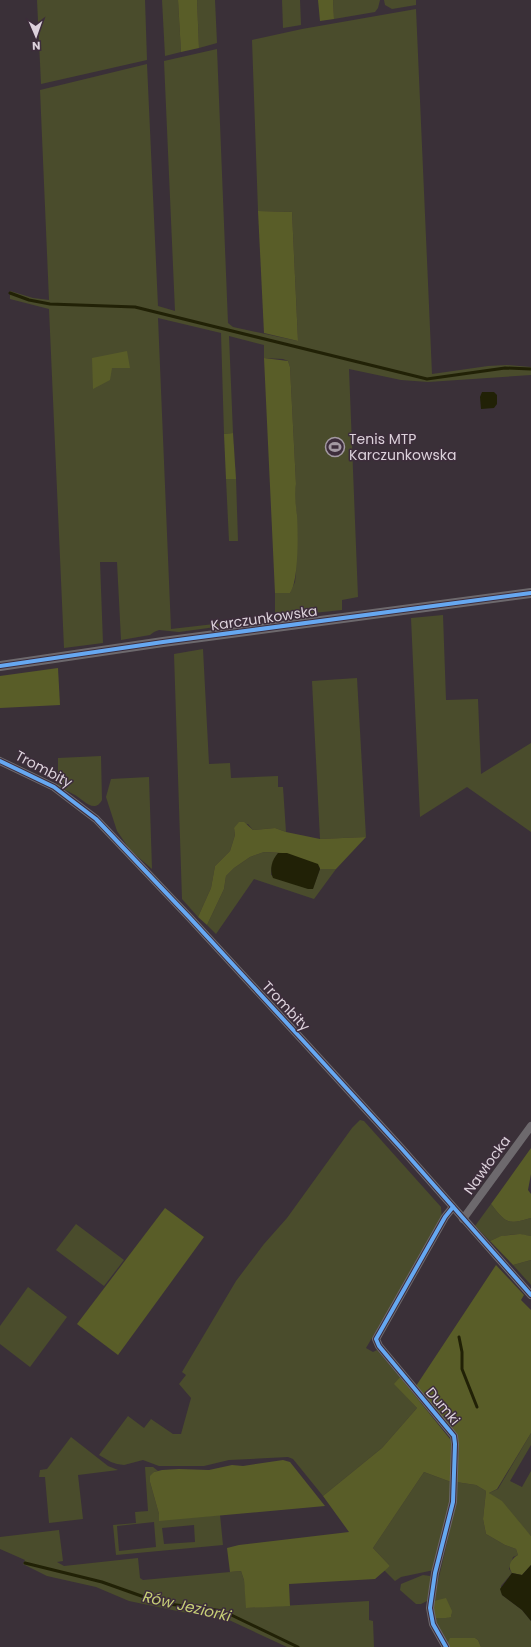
<svg xmlns="http://www.w3.org/2000/svg" width="531" height="1647" font-family="Poppins,sans-serif">
  <rect width="100%" height="100%" fill="#3a3038"/>
  <g fill="#4a4c2c" fill-rule="evenodd">
    <path d="M37 0H145L147 60 41 84Z"/>
    <path d="M162 0H178L181 52 165 56Z"/>
    <path d="M197 0H215L217 43 199 48Z"/>
    <path d="M282 0H300L301 25 283 28Z"/>
    <path d="M333 0H380L378 8 375 12 334 19Z"/>
    <path d="M384 0H416V5L392 9 385 5Z"/>
    <path d="M416 9 432 374 488 366 507 365 531 367V375L428 382 401 380 349 369 358 597 342 600V610L275 617V593H290L295 582 296 573 297 515 294 494 296 484 290 367 288 361 283 359 264 358V345L229 336 233 433 224 434 221 333 158 318 171 629 223 623V626L179 632 159 630 154 632 150 635 121 640 117 562H100L103 643 64 648 49 309 10 299V291L33 298 49 300 40 90 147 64 158 306 175 311 164 61 217 49 228 323 233 327 298 341 292 212 258 211 252 40 302 29Z"/>
    <path d="M226 479H236L238 541H229Z"/>
    <path d="M443 615 446 700 478 699 481 774 531 743V832L467 787 420 817 411 618Z"/>
    <path d="M203 649 209 764 230 763 231 778 278 776V787H283L286 832 275 828 253 830 248 824 234 828 235 835 230 851 215 866 211 888 198 917 182 899 174 654Z"/>
    <path d="M357 678 366 837 320 839 312 681Z"/>
    <path d="M101 756 102 800C94 815 82 798 73 794 68 791 63 789 58 787V758Z"/>
    <path d="M149 777 152 869 130 850 117 831 106 797 111 779Z"/>
    <path d="M264 852 278 853 272 866 271 875 313 888 320 869H336L314 899 254 879 216 934 207 925 224 889 226 876 234 868 250 857Z"/>
    <path d="M360 1120 364 1121 441 1207 442 1220 366 1348 373 1352 377 1350 400 1377 395 1384 417 1408 382 1448 323 1496 293 1459 288 1457 229 1460 204 1466H159L143 1460 124 1465 117 1464 111 1462 99 1455 128 1416 144 1428 151 1419 173 1434H181L191 1398 179 1384 186 1375 182 1372 236 1281 264 1244 287 1218 352 1128Z"/>
    <path d="M491 1204C506 1223 507 1225 531 1218V1236C516 1233 504 1234 490 1241L475 1226Z"/>
    <path d="M76 1224 124 1260 104 1286 56 1250Z"/>
    <path d="M531 1260V1285L513 1265Z"/>
    <path d="M28 1287 67 1317 30 1367 0 1344V1326Z"/>
    <path d="M531 1433V1445L510 1481 522 1487 531 1471V1536L489 1493 498 1489Z"/>
    <path d="M71 1437 108 1466 118 1470 78 1475 83 1519 49 1523 45 1477H39L40 1470 47 1469Z"/>
    <path d="M145 1467H153L158 1471 154 1472 150 1482 159 1514V1520L220 1515 223 1545 116 1555 113 1525 136 1523 135 1512 148 1511ZM154 1522 156 1547 119 1551 117 1526ZM194 1525 195 1542 164 1544 162 1528Z"/>
    <path d="M424 1472 451 1482 450 1504 434 1570 401 1577 395 1581 384 1570 390 1566 373 1548Z"/>
    <path d="M456 1482 476 1485 486 1491 483 1519 486 1534 505 1545 516 1549 518 1555 513 1557 509 1569 512 1573 501 1586 502 1595 522 1610 531 1621V1647H481L478 1640 475 1638H455L447 1644 434 1618H446L452 1615 434 1601C441 1561 455 1523 456 1482Z"/>
    <path d="M59 1530 63 1561 57 1562 64 1566 138 1558 140 1578 143 1580 241 1571 244 1580 247 1608 369 1601V1620L373 1621 374 1647H287L229 1620 182 1612 129 1601 96 1587 47 1576 23 1564 25 1560 0 1549V1537Z"/>
    <path d="M423 1575 430 1576 431 1580 427 1601 421 1604H416L400 1590 401 1584Z"/>
  </g>
  <g fill="#595d28">
    <path d="M178 0H197L199 48 181 52Z"/>
    <path d="M318 0H333L334 19 320 21Z"/>
    <path d="M258 211 292 212 298 341 264 333Z"/>
    <path d="M127 351 130 368H112L110 380 93 389 92 358Z"/>
    <path d="M264 358 288 361 290 367 296 484C294 496 296 504 297 515 298 532 299 581 290 593H275Z"/>
    <path d="M233 433 236 479H226L224 434Z"/>
    <path d="M58 668 60 705 0 708V676Z"/>
    <path d="M239 822H244L253 830 275 828 286 832 320 839 366 837 336 869H320L319 866 282 853 264 852 250 857 234 868 226 876 224 889 207 925 198 917 211 888 215 866 230 851 235 835 234 828Z"/>
    <path d="M531 1148V1174L528 1190 531 1194V1218C507 1225 506 1223 491 1204Z"/>
    <path d="M165 1208 204 1237 118 1355 77 1324Z"/>
    <path d="M520 1234 531 1236V1260L513 1265 490 1241 501 1236Z"/>
    <path d="M496 1265 524 1295 521 1300 531 1310V1433L497 1489 489 1493 502 1501 531 1536V1565L522 1575 512 1573C507 1566 511 1559 518 1555L516 1549 505 1545 486 1534 483 1519 486 1491 476 1485 456 1482 459 1447 416 1386Z"/>
    <path d="M400 1377 450 1439 452 1444 451 1482 424 1472 373 1548 390 1566 375 1579 289 1584 290 1606 246 1608 244 1580 241 1571 230 1572 227 1548 239 1545 349 1532 323 1496 382 1448 417 1408 394 1384Z"/>
    <path d="M283 1460 290 1462 325 1506 159 1521V1514L150 1482V1476L154 1472 162 1470 179 1469 209 1470 232 1465 243 1466Z"/>
    <path d="M446 1598 452 1611 451 1617 446 1618H434V1601Z"/>
    <path d="M450 1638H475L478 1640 481 1647H449L447 1644Z"/>
  </g>
  <g fill="#212106">
    <path d="M482 392H494L497 395V404L494 408 481 409 480 397Z"/>
    <path d="M278 853H287L318 864 320 869 313 889H308L273 878C269 869 272 860 278 853Z"/>
    <path d="M531 1565V1621L522 1610 502 1595 500 1589 512 1573 522 1575Z"/>
  </g>
  <g fill="none" stroke-linecap="round" stroke-linejoin="round">
    <g stroke="#212106" stroke-width="3">
      <path d="M10 293 29 300 50 304 135 307 427 379 505 368 531 369"/>
      <path d="M459 1337 462 1352V1369L477 1407"/>
      <path d="M25 1563 102 1582 161 1603 223 1611 298 1647"/>
    </g>
    <g stroke="#6d696d" stroke-width="8">
      <path d="M0 761 54 787 96 819 190 918 307 1045 402 1149 531 1295"/>
      <path d="M463 1219 531 1126"/>
      <path d="M446 1647 433 1624 430 1608 435 1573 453 1502 455 1444 454 1436 379 1346 376 1339 445 1217 453 1207"/>
    </g>
    <path stroke="#6d696d" stroke-width="10" d="M0 666 163 642 531 593"/>
    <defs>
      <g id="cycleway">
        <path d="M0 666 163 642 531 593"/>
        <path d="M0 761 54 787 96 819 190 918 307 1045 402 1149 531 1295"/>
        <path d="M446 1647 433 1624 430 1608 435 1573 453 1502 455 1444 454 1436 379 1346 376 1339 445 1217 453 1207"/>
      </g>
    </defs>
    <use href="#cycleway" stroke="#3d2d3b" stroke-width="6"/>
    <use href="#cycleway" stroke="#66a8f1" stroke-width="4"/>
  </g>
  <defs>
    <symbol id="stadium-ring" viewBox="-11 -11 22 22"><circle r="9.5" fill="#3d2d3b" stroke="#a399a2" stroke-width="1.5"/><path d="M0-5a6.5 5 0 1 0 0 10a6.5 5 0 1 0 0-10ZM-3.5-1.8h7v3.6h-7Z" fill="#a399a2"/></symbol>
  </defs>
  <g fill-rule="evenodd">
    <use href="#stadium-ring" x="324" y="436" width="22" height="22"/>
  </g>
  <g text-anchor="middle" dominant-baseline="central" stroke-width="3" stroke-linejoin="round" paint-order="stroke">
    <g font-size="14" fill="#dcd2db" stroke="#3d2d3b" text-anchor="start">
      <text x="349" y="439">Tenis MTP<tspan x="349" dy="16">Karczunkowska</tspan></text>
    </g>
    <g font-size="14" fill="#dcd2db" stroke="#3d2d3b">
      <text transform="translate(264 618) rotate(-8)">Karczunkowska</text>
      <text transform="translate(44 769) rotate(28)">Trombity</text>
      <text transform="translate(286 1006) rotate(47)">Trombity</text>
      <text transform="translate(487 1165) rotate(-54)">Nawłocka</text>
      <text transform="translate(443 1406) rotate(50)">Dumki</text>
    </g>
    <g font-size="15" font-style="italic" fill="#c6cf76" stroke="#3d2d3b">
      <text transform="translate(187 1606) rotate(13)">Rów Jeziorki</text>
    </g>
  </g>
  <g transform="translate(36 36) rotate(178)" stroke="#3d2d3b" stroke-width="3" paint-order="stroke">
  <path d="M0-3L7 15L0 10L-7 15Z" fill="#dcd2db"/>
  <text y="-6" font-size="11" font-weight="bold" text-anchor="middle" fill="#dcd2db">N</text>
  </g>
</svg>
